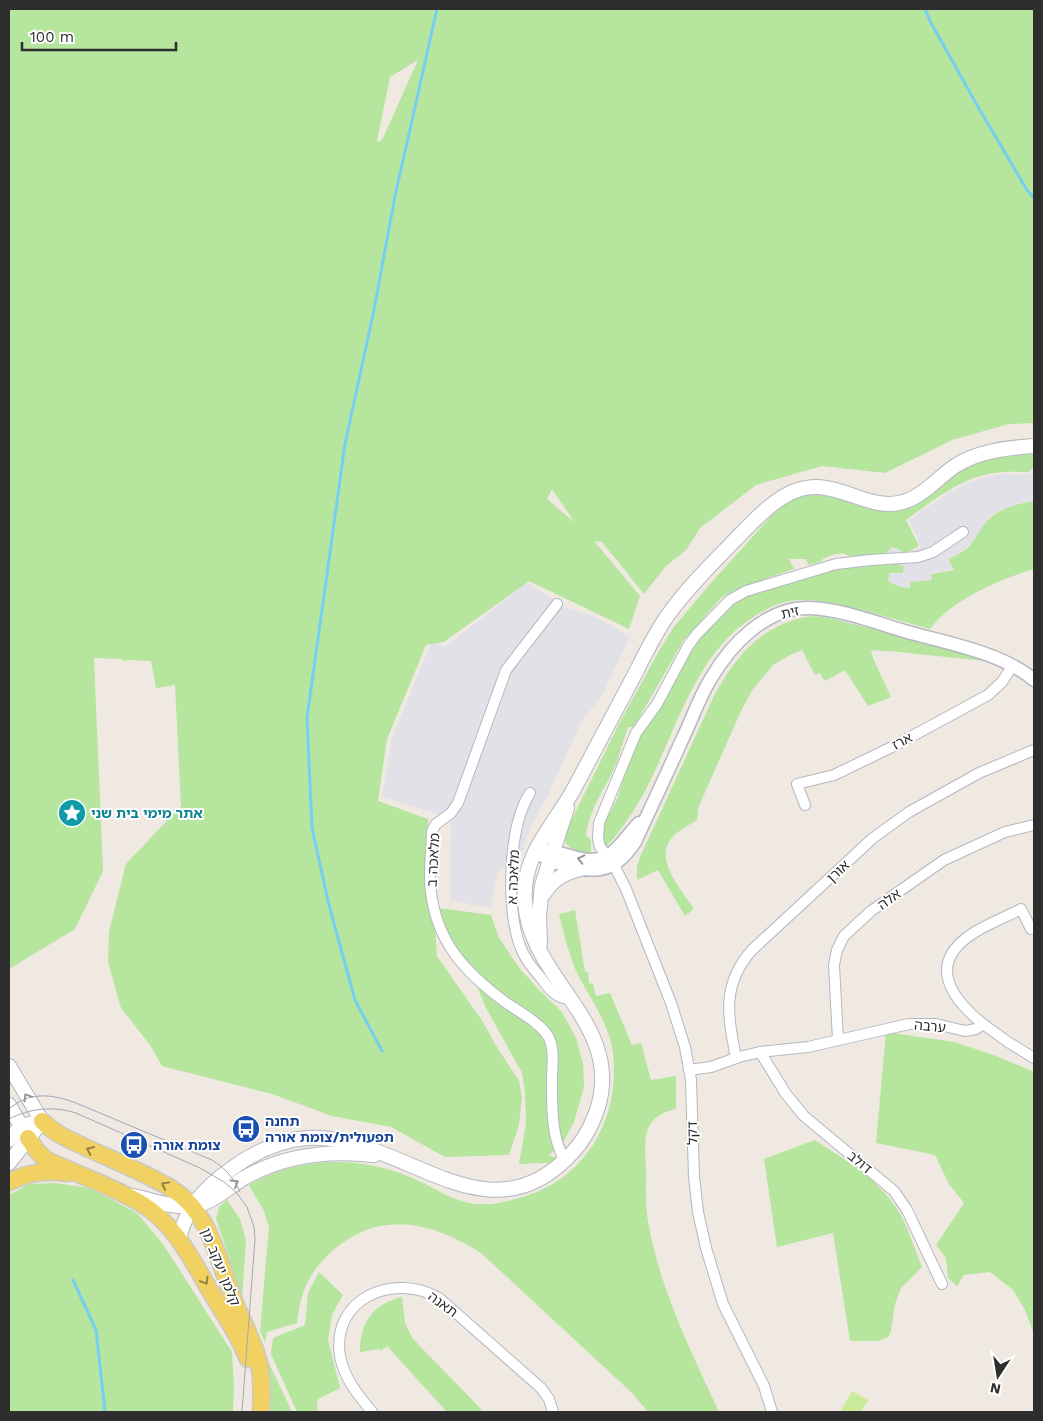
<svg xmlns="http://www.w3.org/2000/svg" width="1043" height="1421" font-family="'Work Sans','Noto Sans Hebrew',sans-serif">
  <rect width="100%" height="100%" fill="#efe9e1"/>
  <g fill="#e3e1e8">
    <path d="M1034 470V500L1026 501 1000 510 990 517 973 541 962 552 947 559 953 569 929 573 931 580 909 582 910 587 905 588 888 581 889 574 903 573 905 570 904 567 898 562H893L889 565 879 562 892 548 906 554 921 547 909 520 948 493 960 487 980 478 994 475 1030 474Z"/>
    <path d="M527 582 566 607 598 618 630 637 602 695 581 723 547 797 530 828 523 849 497 874 491 908 450 900 451 821 435 813 382 796 392 738 432 641 445 647Z"/>
  </g>
  <g fill="#b6e59e" fill-rule="evenodd">
    <path d="M9 9H1034V423L1009 424 952 440 885 473 822 466 756 485 700 528 686 550 665 567 644 594 602 542 594 541 640 596 629 629 529 581 444 642 426 645 387 739 378 801 428 819 437 956 483 1022 495 1044 519 1081 522 1097 519 1125 509 1155 445 1157 391 1127 332 1116 272 1094 162 1066 150 1045 121 1008 108 962 109 932 126 864 181 806 175 685 156 688 151 661 129 660 122 661V659L94 658 103 871 75 929 9 969ZM418 60 383 138 379 142 377 141 390 77ZM552 489 575 523 547 499Z"/>
    <path d="M1034 452V467L1029 472C1018 472 1006 471 995 473 961 477 933 501 906 520L919 546 906 553 892 547 886 554 851 557 843 553 832 555 823 559 820 562 808 565 806 559H789L794 569 742 587 722 597 683 641 634 727H628C624 738 621 750 617 761 606 789 591 804 586 835L591 840V853C578 853 564 849 564 835L621 720 659 651 673 628 711 583 772 515 784 505 797 497 813 494H826L873 507 946 480 963 469 987 460Z"/>
    <path d="M1034 501V569C999 580 953 599 930 629 897 620 864 609 830 603 823 602 815 600 808 600 787 599 772 605 755 616 685 659 674 752 630 816 622 827 615 839 604 848L601 829 617 799 639 733 698 639 722 613 741 598 770 587 841 568 879 563 890 565 893 563H897L904 567 903 573H889L888 581C895 585 902 588 910 588V582L932 580 930 574 954 570 948 559C975 548 971 541 987 521 998 509 1019 503 1034 501Z"/>
    <path d="M812 616 830 618 969 654 986 661 898 652 871 650 873 658 891 697 868 706 845 670 825 681 820 673 815 675 802 650 792 654 773 665 753 689 741 711 698 808 697 820C689 825 677 831 671 839 654 860 682 890 694 909L685 916 658 870 637 880V866L640 857 713 698C735 656 763 623 812 616Z"/>
    <path d="M439 908 491 915 499 938 520 969 541 992 562 1012 576 1038 583 1064 584 1087 574 1122 562 1145 549 1155 569 1162 519 1164 526 1123 525 1092 522 1073 485 1006 469 965 450 937Z"/>
    <path d="M575 910 585 972H588L589 983 593 984 596 996 610 993 632 1045 641 1043 651 1080 676 1076V1109C640 1117 645 1141 646 1171 646 1187 645 1205 648 1221 660 1290 690 1349 719 1412H648L631 1392 481 1253C431 1221 379 1209 331 1252 308 1273 300 1294 297 1323L267 1332 265 1343 260 1331 269 1227 264 1211 249 1185C301 1155 365 1155 419 1181 438 1190 456 1203 478 1204 492 1205 506 1202 519 1198 585 1181 620 1120 613 1054 610 1025 591 1000 578 975 569 956 564 934 559 914Z"/>
    <path d="M886 1032 954 1042 994 1055 1034 1072V1334L1025 1310 1013 1290 990 1272 964 1275 957 1286 948 1278 946 1258 936 1245 964 1203 949 1184 935 1155 876 1143Z"/>
    <path d="M815 1140C845 1160 877 1178 897 1209 907 1224 915 1250 922 1267L901 1288 895 1304 891 1331 888 1337 879 1341H850L833 1233 777 1247 764 1159Z"/>
    <path d="M55 1183 90 1188 137 1213 163 1244 232 1352 234 1387 233 1412H9V1195L29 1184Z"/>
    <path d="M227 1200 240 1219 246 1240 242 1300 232 1276 229 1257 216 1219 219 1207Z"/>
    <path d="M319 1272 343 1295 332 1315 328 1340 340 1388 317 1400 318 1412H297L271 1354 273 1338 305 1325 308 1293Z"/>
    <path d="M402 1297 405 1323 413 1339 482 1410 479 1412H447L387 1346 381 1351 379 1349 360 1352C360 1322 373 1304 402 1297Z"/>
    <path d="M266 1357 292 1412H270Z"/>
  </g>
  <path fill="#c9ec9a" d="M852 1391 868 1400 861 1412H840Z"/>
  <g fill="none" stroke-linecap="round" stroke-linejoin="round">
    <g stroke="#75cff0" stroke-width="3">
      <path d="M925 9 931 23 977 105 1027 190 1034 198"/>
      <path d="M382 1051 355 1000 329 905 312 828 307 718 345 444 374 310 395 196 437 9"/>
      <path d="M73 1280 96 1330 105 1412"/>
    </g>
    <defs>
      <g id="minor">
        <path d="M557 604 506 670 458 803 451 813 436 824 432 831C432 851 428 873 431 892 437 943 466 973 505 1002 518 1011 542 1024 549 1038 555 1051 552 1066 552 1079 552 1107 551 1137 565 1161"/>
        <path d="M530 793C508 827 506 909 520 946 524 958 533 969 541 978 549 989 556 999 571 999"/>
        <path d="M805 805 797 784 834 775 892 747 988 695 1002 682 1013 665"/>
        <path d="M983 1024 1008 1042 1034 1058"/>
        <path d="M838 1040 834 965 837 950 844 936 871 911 944 860 1005 832 1034 825"/>
        <path d="M760 1052 786 1094 804 1116 894 1191 907 1210 942 1284"/>
        <path d="M736 1058C728 1016 721 985 752 950L873 838 909 812 979 773 1034 750"/>
        <path d="M689 1070 711 1067 739 1057 760 1052 808 1047 909 1024H936L965 1031 976 1029 983 1024C953 1000 927 966 969 936 984 925 1004 918 1021 909L1031 929"/>
        <path d="M372 1412C358 1395 344 1378 340 1356 331 1298 394 1272 439 1298L541 1388 549 1399 553 1412"/>
        <path d="M772 1412 764 1386 723 1304 706 1248 698 1212 694 1177 691 1080 685 1047 671 1003 626 889 614 865 600 847 598 839 599 823 636 733 657 704 688 646 696 635 730 600 746 591 836 564 871 560 918 557 933 552 963 532"/>
      </g>
      <g id="tertiary">
        <path d="M535 851C548 860 556 863 571 867 601 874 618 868 635 842 650 809 666 776 681 742 691 722 698 700 710 680 730 645 766 607 809 608 841 609 874 622 904 631 946 643 1001 652 1034 680"/>
        <path d="M543 851C555 851 566 855 577 858 611 867 619 844 639 823"/>
      </g>
      <g id="secondary">
        <path d="M543 895C552 880 563 873 581 869"/>
        <path d="M540 944 539 916 542 885 567 808"/>
        <path d="M9 1066 42 1121"/>
        <path d="M9 1105 25 1133"/>
        <path d="M9 1140 21 1126 42 1121"/>
        <path d="M9 1163 42 1121"/>
        <path d="M134 1196C152 1200 172 1208 191 1206 212 1204 227 1188 244 1178 284 1155 329 1150 374 1155"/>
        <path d="M179 1239C186 1207 206 1187 231 1169 253 1153 280 1140 307 1138 399 1132 483 1242 567 1158 582 1144 592 1126 598 1107 623 1023 530 980 525 902 521 854 555 825 575 787 595 750 615 712 635 674 645 654 655 633 668 615 687 588 711 565 733 542 750 525 768 504 790 493 832 473 861 510 899 503 921 499 937 478 955 466 978 451 1007 448 1034 446"/>
      </g>
      <g id="primary">
        <path d="M42 1121C55 1134 70 1140 87 1148 115 1161 146 1173 172 1189 211 1213 219 1264 235 1303 243 1323 254 1342 259 1363 262 1380 262 1396 261 1412"/>
        <path d="M28 1138 37 1151 45 1159C77 1175 111 1185 142 1204 176 1225 193 1262 213 1296 226 1316 239 1337 248 1359"/>
        <path d="M9 1182C27 1173 47 1170 67 1173"/>
      </g>
    </defs>
    <use href="#minor" stroke="#b4b7c1" stroke-width="12"/>
    <use href="#tertiary" stroke="#b4b7c1" stroke-width="15"/>
    <use href="#secondary" stroke="#b4b7c1" stroke-width="16"/>
    <use href="#primary" stroke="#c9c9c9" stroke-width="19"/>
    <use href="#minor" stroke="#fff" stroke-width="10"/>
    <use href="#tertiary" stroke="#fff" stroke-width="12"/>
    <use href="#secondary" stroke="#fff" stroke-width="14"/>
    <use href="#primary" stroke="#f2d163" stroke-width="16"/>
    <g stroke="#a3a6b8" stroke-width="1">
      <path d="M9 1109C29 1091 52 1094 76 1103L212 1160C225 1168 234 1178 240 1192"/>
      <path d="M9 1119C30 1108 54 1106 76 1113L200 1168 224 1182 236 1192 247 1207 254 1227 255 1239 242 1412"/>
    </g>
  </g>
  <defs><path id="oneway-chevron" d="M-2-3.5L2.5 0L-2 3.5" fill="none" stroke-width="1.6" stroke-linecap="round" stroke-linejoin="round" transform="scale(1.25)"/></defs>
  <g stroke="#969696">
    <use href="#oneway-chevron" transform="translate(581 859) rotate(-167)"/>
    <use href="#oneway-chevron" transform="translate(27 1097) rotate(-121)"/>
    <use href="#oneway-chevron" transform="translate(235 1183) rotate(-32)"/>
  </g>
  <g stroke="#908048">
    <use href="#oneway-chevron" transform="translate(90 1150) rotate(-155)"/>
    <use href="#oneway-chevron" transform="translate(165 1185) rotate(-151)"/>
    <use href="#oneway-chevron" transform="translate(205 1281) rotate(59)"/>
  </g>
  <defs>
    <symbol id="sight-disc" viewBox="-11 -11 22 22"><circle r="9.5" fill="#0f9aa8" stroke="#fff"/><path d="M0-6L1.8-2.2L6-1.7L2.9 1.2L3.7 5.4L0 3.3L-3.7 5.4L-2.9 1.2L-6-1.7L-1.8-2.2Z" fill="#fff"/></symbol>
    <symbol id="bus-disc" viewBox="-11 -11 22 22"><circle r="9.5" fill="#1a4fb4" stroke="#fff"/><path d="M-5-6H5V4H4V6H2V4H-2V6H-4V4H-5ZM-3.5-4V0h7V-4ZM-3.5 1.2v1.5H-2V1.2ZM2 1.2v1.5H3.5V1.2Z" fill="#fff"/></symbol>
  </defs>
  <g fill-rule="evenodd">
    <use href="#sight-disc" x="56" y="797" width="32" height="32"/>
    <use href="#bus-disc" x="230" y="1113" width="32" height="32"/>
    <use href="#bus-disc" x="118" y="1129" width="32" height="32"/>
  </g>
  <g text-anchor="middle" dominant-baseline="central" stroke-width="4" stroke-linejoin="round" paint-order="stroke">
    <g font-size="14" fill="#2e2e2e" stroke="#fff">
      <text transform="translate(790 612) rotate(-13)">זית</text>
      <text transform="translate(902 741) rotate(-28)">ארז</text>
      <text transform="translate(433 860) rotate(-87)">מלאכה ב</text>
      <text transform="translate(838 871) rotate(-43)">אורן</text>
      <text transform="translate(513 877) rotate(-88)">מלאכה א</text>
      <text transform="translate(889 899) rotate(-36)">אלה</text>
      <text transform="translate(930 1026) rotate(5)">ערבה</text>
      <text transform="translate(692 1133) rotate(-91)">דקל</text>
      <text transform="translate(860 1162) rotate(39)">דולב</text>
      <text transform="translate(221 1267) rotate(68)">קלמן יעקב מן</text>
      <text transform="translate(443 1304) rotate(36)">תאנה</text>
    </g>
    <g font-size="14" font-weight="bold" fill="#0d838f" stroke="#fff" text-anchor="start">
      <text x="91" y="813">אתר מימי בית שני</text>
    </g>
    <g font-size="14" font-weight="bold" fill="#164399" stroke="#fff" text-anchor="start">
      <text x="265" y="1121">תחנה<tspan x="265" dy="16">תפעולית/צומת אורה</tspan></text>
      <text x="153" y="1145">צומת אורה</text>
    </g>
  </g>
  <rect width="1043" height="1421" fill="none" stroke="#2e2e2e" stroke-width="20"/>
  <g transform="translate(998 1376) rotate(192)" stroke="#ffffff" stroke-width="4" paint-order="stroke">
  <path d="M0-4L9 19L0 12L-9 19Z" fill="#2e2e2e"/>
  <text y="-8" font-size="14" font-weight="bold" text-anchor="middle" fill="#2e2e2e">N</text>
  </g>
  <path d="M22 42v8h154v-8" fill="none" stroke="#2e2e2e" stroke-width="2.5"/>
  <text x="30" y="42" font-size="15" fill="#2e2e2e" stroke="#ffffff" stroke-width="4" paint-order="stroke">100 m</text>
</svg>
